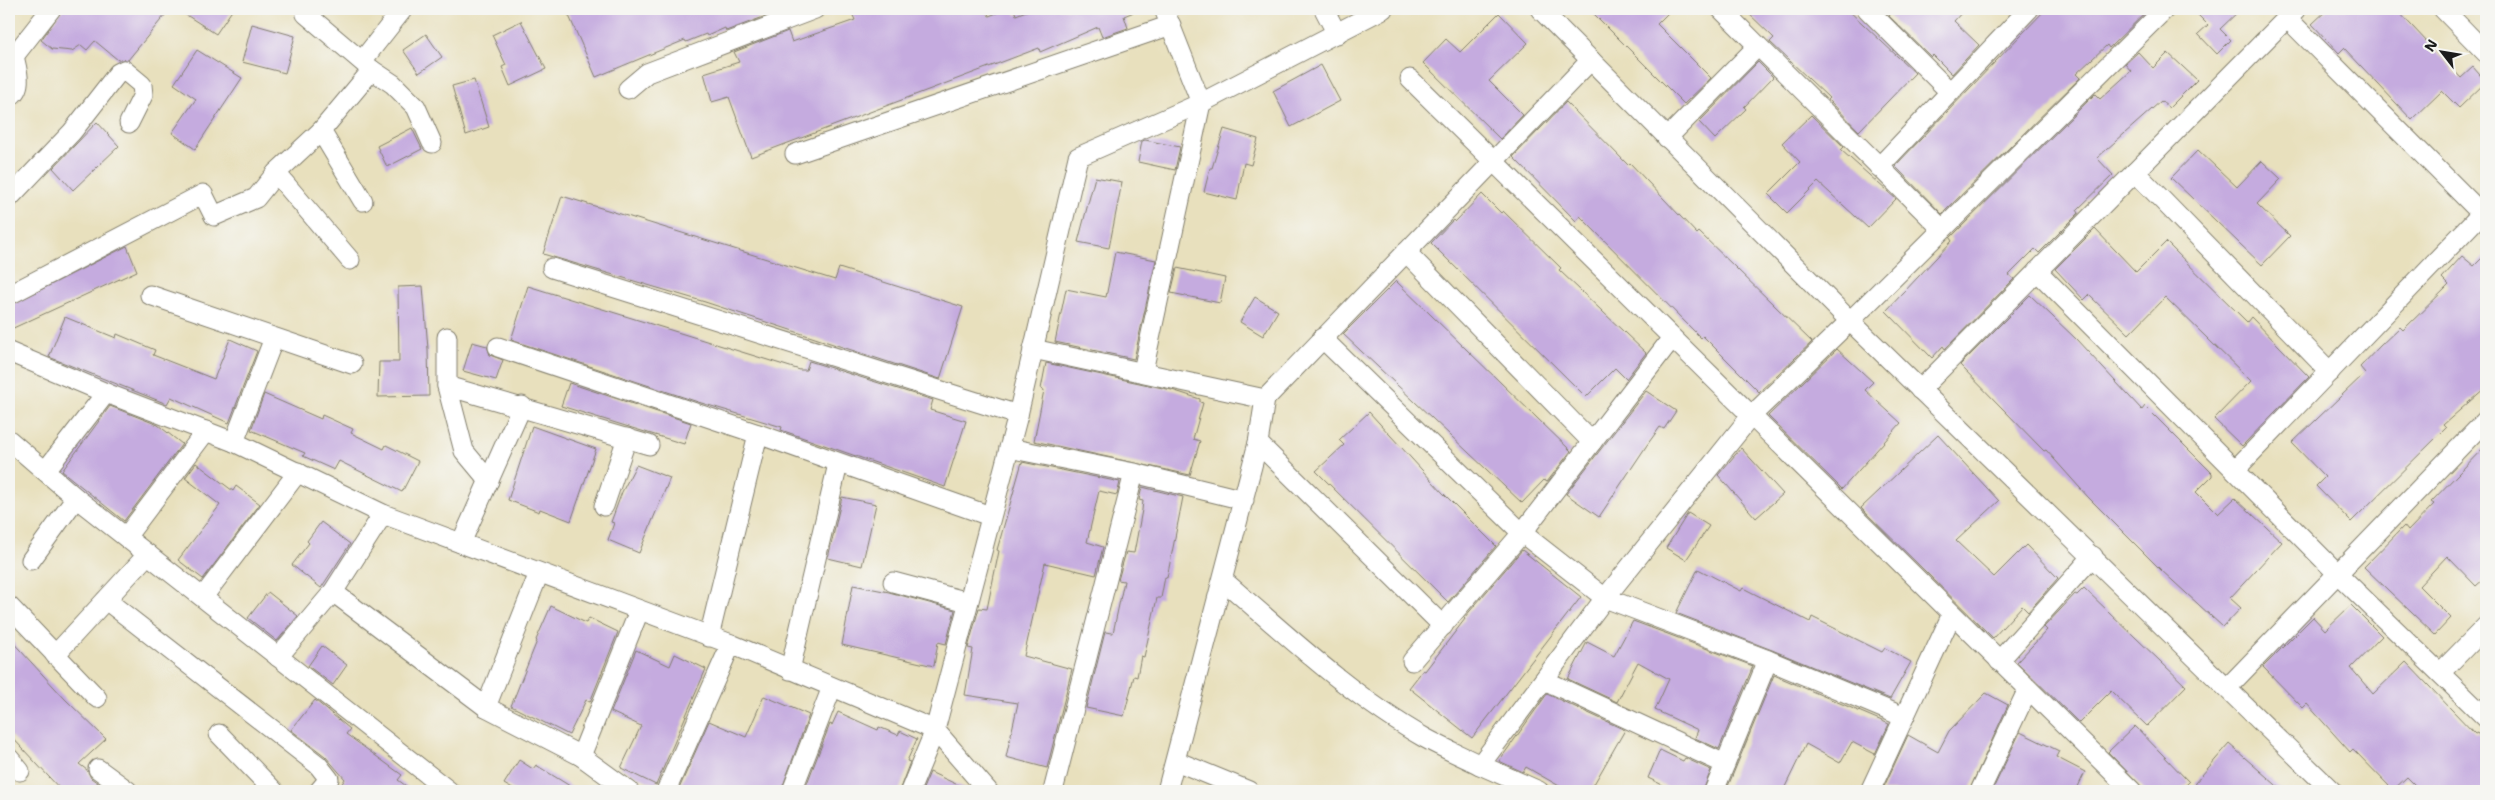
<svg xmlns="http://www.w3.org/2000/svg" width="2495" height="800" font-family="'Shantell Sans',sans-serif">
  <rect width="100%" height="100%" fill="#f6f6f2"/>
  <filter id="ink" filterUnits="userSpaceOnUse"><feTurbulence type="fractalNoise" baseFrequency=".02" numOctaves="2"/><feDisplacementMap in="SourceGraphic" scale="10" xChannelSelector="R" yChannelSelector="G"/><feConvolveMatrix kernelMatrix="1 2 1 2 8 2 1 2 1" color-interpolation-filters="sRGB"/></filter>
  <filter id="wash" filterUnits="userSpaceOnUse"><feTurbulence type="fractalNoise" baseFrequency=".0096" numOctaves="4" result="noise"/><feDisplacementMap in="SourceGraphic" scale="20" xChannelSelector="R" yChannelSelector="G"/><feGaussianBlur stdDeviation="1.12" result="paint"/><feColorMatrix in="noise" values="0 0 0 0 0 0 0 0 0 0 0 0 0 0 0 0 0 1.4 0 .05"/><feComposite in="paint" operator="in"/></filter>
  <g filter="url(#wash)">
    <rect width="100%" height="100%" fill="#e8e0bd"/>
    <g id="blocks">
      <g fill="#c5abdf">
        <path d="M63 9H170L128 60H118L95 41 87 50 81 45 72 51 52 49 41 40Z"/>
        <path d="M177 9H233L216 34Z"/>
        <path d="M566 9H781L782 10 726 31 725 28 707 36 706 34 686 42 685 40 596 77Z"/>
        <path d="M850 9H986L989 16 1007 9H1014L1016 15 1031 9H1141L1124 16 1128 28 1102 37 1098 27 1040 52 1039 48 751 157 729 97 712 102 704 73 739 62 734 52 788 31 792 42 855 20Z"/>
        <path d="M1589 9H1672L1657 24 1711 78 1684 104Z"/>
        <path d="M1744 9H1847L1915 73 1859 131 1828 99 1829 98 1770 42 1774 38Z"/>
        <path d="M1896 9H1965L1954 21 1979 45 1952 74 1933 55 1931 57 1889 16Z"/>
        <path d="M2046 9H2149L2109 48 2107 45 2076 74 2080 78 1942 214 1895 166Z"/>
        <path d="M2192 9H2241L2220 29 2231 40 2217 54 2198 34 2208 25Z"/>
        <path d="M2328 9H2396L2461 78 2473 67 2486 82 2459 108 2442 91 2412 120 2344 48 2339 53 2312 24Z"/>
        <path d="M1499 13 1528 43 1489 81 1523 115 1500 139 1423 63 1446 39 1460 52Z"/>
        <path d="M521 21 546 69 510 86 502 67 506 65 492 35Z"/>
        <path d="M252 24 295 36 285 73 242 62Z"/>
        <path d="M426 34 442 57 419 73 403 50Z"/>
        <path d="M197 50 242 78 195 149 172 133 196 99 174 84Z"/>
        <path d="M2138 52 2153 68 2168 53 2197 80 2169 108 2161 101 2097 158 2113 175 2077 210 2079 213 2039 253 2035 249 2009 275 2014 279 1945 349 1943 346 1932 358 1886 311 1952 241 1950 238 2095 94 2100 99 2131 71 2125 64Z"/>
        <path d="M1758 62 1773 77 1744 107 1746 109 1715 139 1699 122Z"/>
        <path d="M1321 65 1340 101 1291 127 1273 91Z"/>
        <path d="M474 80 489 127 466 135 452 86Z"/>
        <path d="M1566 102 1628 165 1630 163 1697 234 1699 232 1812 342 1759 392 1703 336 1701 338 1580 216 1576 221 1513 157Z"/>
        <path d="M1811 115 1844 147 1841 150 1896 199 1868 228 1818 182 1787 213 1768 194 1800 162 1782 143Z"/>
        <path d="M97 122 119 146 73 190 53 168Z"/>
        <path d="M412 128 422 149 387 167 377 146Z"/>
        <path d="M1224 129 1258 139 1251 165 1244 163 1237 200 1204 192 1210 168H1212Z"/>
        <path d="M1145 140 1180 147 1175 170 1138 162 1142 141Z"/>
        <path d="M2198 150 2237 187 2262 161 2281 179 2257 204 2290 236 2262 265 2171 178Z"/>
        <path d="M1095 177 1122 182 1109 248 1078 242Z"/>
        <path d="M1482 194 1501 213 1503 211 1561 268 1559 270 1646 353 1626 379 1615 368 1586 397 1431 243 1453 220 1455 222Z"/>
        <path d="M562 196 835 280 839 268 963 307 940 379 705 302 543 254Z"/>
        <path d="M2095 229 2136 272 2166 242 2247 322 2251 317 2309 377 2242 446 2214 419 2251 381 2165 297 2129 334 2089 295 2084 300 2055 269Z"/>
        <path d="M127 246 137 271 9 330V306Z"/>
        <path d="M1115 252 1156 260 1134 359 1055 342 1066 289 1106 297Z"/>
        <path d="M2486 254V387L2443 425 2446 428 2351 522 2316 486 2325 477 2292 443 2365 373 2360 367 2380 346 2400 327 2403 330 2449 285 2442 278 2462 256 2474 266Z"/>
        <path d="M1177 268 1225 278 1220 303 1171 293Z"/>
        <path d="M1396 281 1571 451 1547 482 1544 480 1522 503 1343 334Z"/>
        <path d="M423 286 428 349 429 396 378 397 379 362H399L398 287Z"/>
        <path d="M528 286 800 370H806L809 361 933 400 930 410 966 421 945 487 781 430 782 427 698 402 511 340Z"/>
        <path d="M2030 295 2076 339 2142 410 2145 406 2212 473V476L2196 492 2218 514 2235 498 2282 542 2230 598 2241 608 2223 627 2161 570 2088 497 2046 450 2044 451 1960 365Z"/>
        <path d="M1255 297 1278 311 1263 336 1240 322Z"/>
        <path d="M65 317 116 338 117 334 155 350 153 355 214 379 230 339 257 351 229 423 171 397 167 404 49 357Z"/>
        <path d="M472 342 487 346 490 355 503 360 496 380 463 371Z"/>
        <path d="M1837 349 1873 382 1865 390 1901 423 1842 489 1768 416Z"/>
        <path d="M1046 363 1172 390 1200 399V402L1203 403 1193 439 1200 441 1190 475 1034 441 1044 390 1041 389Z"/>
        <path d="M569 383 691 423 684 444 561 406Z"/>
        <path d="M1646 391 1676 411 1664 429 1660 427 1647 445 1599 517 1566 494Z"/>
        <path d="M264 394 321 419 322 415 353 429 351 433 384 449 386 445 418 461 402 492 339 461 334 470 303 456 305 453 251 430Z"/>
        <path d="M110 406 158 425 182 444 124 521 62 471Z"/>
        <path d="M1369 412 1443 493 1496 546 1448 602 1316 471 1344 445 1339 440Z"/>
        <path d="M532 426 596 449 571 521 540 509 539 512 508 500Z"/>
        <path d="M1938 435 1999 501 1956 541 1994 577 2026 545 2058 578 2028 612 2022 606 1993 638 1861 508Z"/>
        <path d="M2486 445V577L2476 586 2447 556 2419 586 2451 618 2435 635 2364 567 2404 526 2408 531 2434 504 2431 502Z"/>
        <path d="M1741 448 1783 494 1756 518 1718 475Z"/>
        <path d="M1022 462 1120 482 1117 495 1099 491 1087 542 1103 547 1096 575 1045 563 1024 656 1072 669 1047 768 1006 757 1018 703 965 695 973 649 968 648 979 608 987 609 999 551 997 550Z"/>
        <path d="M196 463 233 491 236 486 260 504 203 579 178 560 220 505 185 478Z"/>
        <path d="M636 465 670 478 639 553 608 540 614 523 611 522 622 492Z"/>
        <path d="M1142 487 1183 497 1167 578 1165 577 1161 598H1157L1144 657 1141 656 1137 677 1134 676 1124 716 1086 708 1105 632 1113 633 1124 581 1118 580 1126 552 1134 553 1142 510 1143 501 1139 500Z"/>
        <path d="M842 497 876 504 862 566 828 558Z"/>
        <path d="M1688 513 1709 526 1686 560 1666 548Z"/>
        <path d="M321 522 350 544 321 588 292 565 309 543 307 541Z"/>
        <path d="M1522 550 1581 597 1472 738 1409 688 1423 670 1425 671 1465 619 1464 618Z"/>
        <path d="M1698 569 1741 591 1743 588 1810 622 1812 617 1882 652 1885 648 1911 662 1890 699 1772 650 1676 613Z"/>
        <path d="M853 585 889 592 955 610 946 644 938 642 934 666 842 645Z"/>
        <path d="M2084 588 2186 686 2147 726 2111 691 2079 723 2017 662 2047 630 2044 627 2075 594 2077 595Z"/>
        <path d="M268 592 298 616 277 641 248 618Z"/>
        <path d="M2351 605 2382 636 2351 668 2373 694 2406 662 2475 734 2477 733 2486 743V791H2421L2407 777 2393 790 2353 749 2350 752 2307 704 2303 708 2263 667 2313 617 2325 630Z"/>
        <path d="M551 606 586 623 589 618 618 632 590 702 586 700 569 735 511 706 537 641 536 640Z"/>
        <path d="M1633 621 1753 666 1719 749 1695 738 1698 730 1655 710 1669 679 1638 662 1617 702 1568 679 1587 642 1614 656Z"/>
        <path d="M9 638 65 699 106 739 79 764 87 770 91 778 109 791H62L9 734Z"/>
        <path d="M322 646 347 665 333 685 308 666Z"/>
        <path d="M636 650 670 666 675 654 706 669 656 785 621 768 641 726 611 712Z"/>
        <path d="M1774 675 1889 724 1875 754 1852 742 1840 763 1806 744 1783 791H1726Z"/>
        <path d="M1986 693 2008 705 1969 791H1882L1908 735 1938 752 1949 731Z"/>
        <path d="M1547 694 1625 730 1590 791H1568L1526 767 1523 772 1499 761Z"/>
        <path d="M764 696 809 715 781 791H678L709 721 746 737Z"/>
        <path d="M315 700 350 729 346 734 402 775 398 780 413 791H337L345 779 325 756 291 730Z"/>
        <path d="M838 712 878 730 879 727 898 735 900 731 917 739 907 761 910 762 899 791H804L830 724 832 725Z"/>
        <path d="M2135 726 2189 782 2180 791H2146L2108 752Z"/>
        <path d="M2020 732 2059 751 2056 757 2085 772 2076 791H1992Z"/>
        <path d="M2229 744 2283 791H2204L2195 783Z"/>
        <path d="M1660 750 1683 761 1685 758 1711 770 1703 791H1675L1648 778Z"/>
        <path d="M519 760 533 769 536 765 578 791H516L504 784Z"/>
        <path d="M930 772 971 791H922Z"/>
      </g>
    </g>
  </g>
  <g filter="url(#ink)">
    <use href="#blocks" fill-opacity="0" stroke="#827e6c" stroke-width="1"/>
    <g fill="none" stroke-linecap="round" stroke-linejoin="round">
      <defs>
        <g id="street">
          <path d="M308 9 306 14 372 70 393 84 416 107 432 143"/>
          <path d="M1324 9 1337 34"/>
          <path d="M1540 9 1850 321 2332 791"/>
          <path d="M1721 9 1942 229"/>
          <path d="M1867 9 1950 92"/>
          <path d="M2443 9 2486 53"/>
          <path d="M2287 18 2482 214"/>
          <path d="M9 52 14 56C17 70 24 88 9 97"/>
          <path d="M14 56 51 9"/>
          <path d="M362 61 403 9"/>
          <path d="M1410 79 2132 791"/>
          <path d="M628 89 647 73 815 9"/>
          <path d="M321 131 363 201"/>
          <path d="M1667 138 1758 46"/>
          <path d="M795 154 1171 25"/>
          <path d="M1879 167 2029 9"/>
          <path d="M2135 172 2330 372"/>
          <path d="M276 173 350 260"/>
          <path d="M9 198 72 132 118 73 124 70 142 85 143 95 129 123"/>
          <path d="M1406 252 1592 442"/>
          <path d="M552 268 1018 415"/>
          <path d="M2037 271 2338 574 2486 718"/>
          <path d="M9 295 203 194 214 216 256 198 276 173 321 131 372 70"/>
          <path d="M150 295 352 364"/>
          <path d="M447 337V386L464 451 489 481"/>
          <path d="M1322 338 1522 533 1605 598 1768 660 1904 717"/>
          <path d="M498 347 758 434"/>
          <path d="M1033 349 1265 399 1591 60"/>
          <path d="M9 352 106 393 234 442 383 514 731 644 935 730 988 791"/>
          <path d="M1143 371 1201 103 1164 9"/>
          <path d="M447 386 649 445"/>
          <path d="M1920 390 2296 9"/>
          <path d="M1265 399 1258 443 1443 626"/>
          <path d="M9 440 76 498 449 791"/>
          <path d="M234 442 274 338"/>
          <path d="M1009 448 1134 473 1244 500"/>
          <path d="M46 470 106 393"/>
          <path d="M2235 470 2486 209"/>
          <path d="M604 506 627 438"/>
          <path d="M126 537 206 431"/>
          <path d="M461 543 522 406"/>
          <path d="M31 560 76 498"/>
          <path d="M1224 581C1288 636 1351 696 1425 738 1443 748 1462 756 1480 765"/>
          <path d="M893 582 968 602"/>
          <path d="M333 592 486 707 581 756 629 791"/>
          <path d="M203 597 298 472"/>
          <path d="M106 600 318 765 329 779 319 791"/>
          <path d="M9 606 97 698"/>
          <path d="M709 637 758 434 990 516"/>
          <path d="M55 655 148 554"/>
          <path d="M278 657 333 592 383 514"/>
          <path d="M1412 661 1522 533 1672 338"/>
          <path d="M1999 661 2093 556"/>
          <path d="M790 670 838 464"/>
          <path d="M2441 672 2486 626"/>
          <path d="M1544 680 1725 764"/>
          <path d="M2227 688 2486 420"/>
          <path d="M486 707 539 573"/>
          <path d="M219 734 274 791"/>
          <path d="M581 756 639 611"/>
          <path d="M9 758 20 771"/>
          <path d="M1176 761 1249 791"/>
          <path d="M98 769 128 791"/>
          <path d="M666 791 731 644"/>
          <path d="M792 791 832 687"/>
          <path d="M910 791 935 730 1018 415 1078 157 1201 103 1383 9"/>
          <path d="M1053 791 1134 473"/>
          <path d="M1167 791 1258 443"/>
          <path d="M1539 791 1480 765 1605 598 1751 416 1850 321 2165 9"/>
          <path d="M1714 791 1768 660"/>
          <path d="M1870 791 1952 614"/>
          <path d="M1980 791 2028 689"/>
        </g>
      </defs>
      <use href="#street" stroke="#827e6c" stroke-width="21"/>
      <use href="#street" stroke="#fff" stroke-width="19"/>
    </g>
  </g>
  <rect width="2495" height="800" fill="none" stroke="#f6f6f2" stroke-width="30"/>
  <g transform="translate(2442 52) rotate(301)" stroke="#f6f6f2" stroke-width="4" paint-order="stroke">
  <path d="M0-4L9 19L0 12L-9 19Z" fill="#1c1c1c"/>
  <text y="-8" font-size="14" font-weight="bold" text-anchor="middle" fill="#1c1c1c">N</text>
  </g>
</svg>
